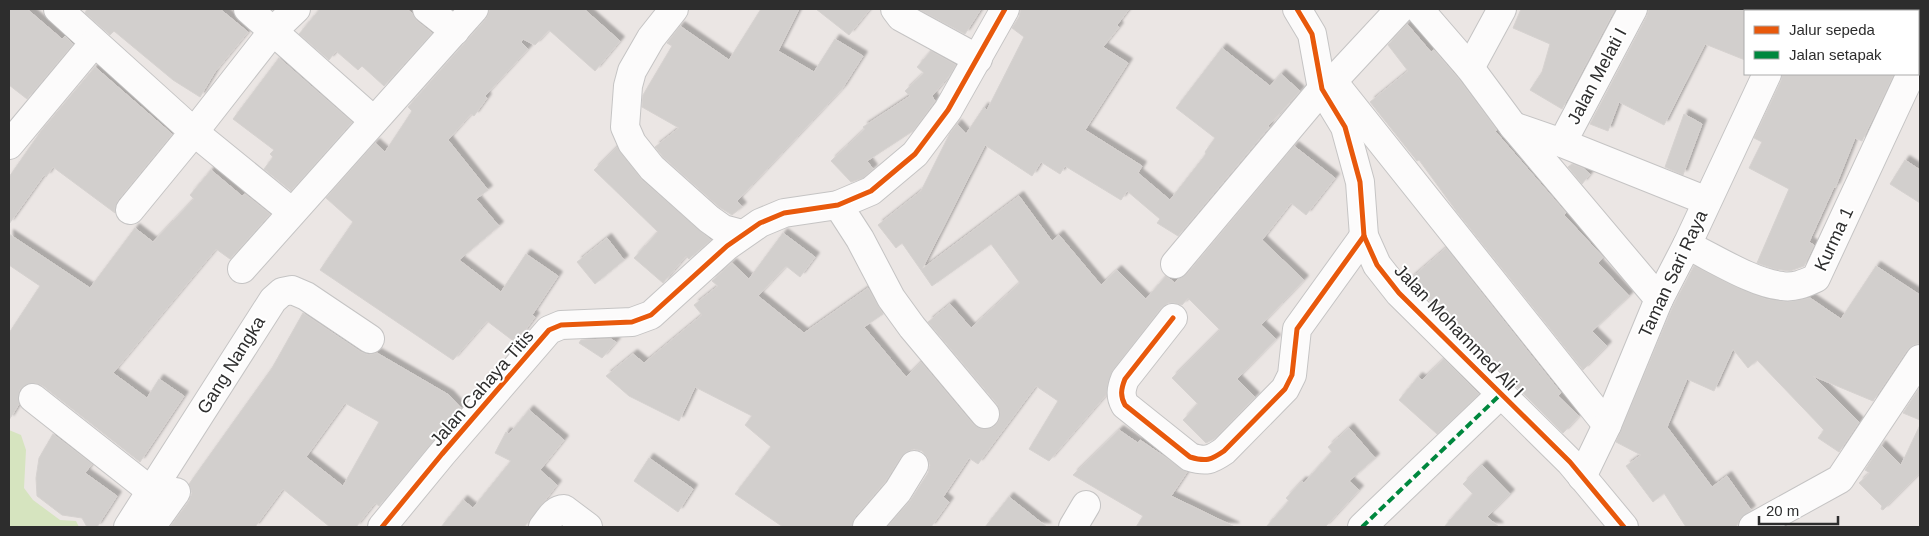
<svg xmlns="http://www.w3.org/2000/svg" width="1929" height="536" font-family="Helvetica,sans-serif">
  <defs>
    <filter id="shadow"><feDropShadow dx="4.5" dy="-4.5" stdDeviation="1" flood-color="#0004"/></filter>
  </defs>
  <rect width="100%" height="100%" fill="#ebe6e4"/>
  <path fill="#d6e4bf" d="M9 430 21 435 26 450 24 488 33 500 60 520 76 521 79 527H9Z"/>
  <g fill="#d2cfcd" stroke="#d6d2d0" fill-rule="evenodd" filter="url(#shadow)">
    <path d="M9 9H27L62 39 65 36 73 44 27 99 9 85Z"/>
    <path d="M87 9H220L248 32 215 72 200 97 173 80 114 31 110 35 85 13Z"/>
    <path d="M320 9H406L412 13 417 21 432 33 384 86 362 66 358 70 336 51 329 60 299 34Z"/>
    <path d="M490 9H584L620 41 595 71 549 30 535 45 523 39 521 42 528 49 485 96 487 98 474 116 471 114 448 140 488 190 476 199 499 226 459 260 501 292 526 254 558 276 532 315 535 317 516 343 487 321 453 360 320 270 353 222 326 198 375 143 385 152 412 111 408 107 486 19Z"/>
    <path d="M761 9H799L778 51 814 72 835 39 863 56 842 89 737 201 742 207 732 215 719 207 663 157 655 147 679 128 642 107 643 95 672 46 667 43 680 26 729 60Z"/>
    <path d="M816 9H870L849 35Z"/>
    <path d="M918 9H981L965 34Z"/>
    <path d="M1021 9H1129L1117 25 1119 27 1103 47 1128 63 1085 130 1142 166 1138 173 1170 200 1206 154 1205 152 1215 138 1176 108 1222 48 1270 86 1281 74 1300 91 1268 126 1269 127 1178 236 1157 223 1160 219 1127 191 1121 200 1065 166 1060 174 1041 162 1032 176 985 145 922 269 1019 196 1052 241 1059 235 1101 285 1117 270 1146 299 1166 276 1175 283 1178 279 1187 274 1294 146 1335 178 1306 215 1291 203 1262 240 1304 280 1261 325 1276 339 1237 379 1255 397 1214 439 1206 443 1183 420 1198 404 1172 378 1220 330 1188 298 1182 305 1175 303H1168L1161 308 1113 370 1108 382 1106 395 1049 461 1029 449 1058 401 1036 386 978 464 969 458 943 497 949 502 931 527H887L910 501 928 473 930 465 927 457 922 451 914 449 906 452 901 457 885 482 855 517 852 527H783L735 494 771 447 745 425 752 416 695 387 679 421 629 396 606 376 633 354 644 363 702 315 694 305 718 286 712 281 732 263 749 279 783 233 815 257 800 277 786 266 758 296 804 333 868 288 883 314 864 327 906 377 921 362 973 424 979 428 987 429 995 426 999 420 1000 412 997 404 928 322 950 304 971 328 1020 283 991 244 932 286 902 243 896 248 878 225 921 191 950 133 957 124 966 134 984 107 987 110 1024 37 1012 28 1019 17Z"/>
    <path d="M1521 9H1615L1562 109 1530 90 1542 72 1550 44 1513 28Z"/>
    <path d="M1649 9H1745V60L1705 44 1664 125 1619 102 1608 131 1590 124 1647 16Z"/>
    <path d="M1407 24 1431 52 1434 50 1458 78 1497 130 1495 131 1566 213 1564 215 1603 257 1598 263 1629 296 1592 331 1607 346 1583 370 1457 212 1419 160 1417 161 1370 102 1408 71 1388 45Z"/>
    <path d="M931 51 956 65 949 76 932 96 935 101 913 131 867 161 873 169 863 178 851 182 831 161 865 129 863 127 910 96 905 91 924 73 917 67Z"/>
    <path d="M279 58 352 122 291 191 264 169 273 157 270 154 274 150 233 119Z"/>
    <path d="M95 67 172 134 118 200 115 207V213L53 167 46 177 44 175 9 224V177L41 131Z"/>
    <path d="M1782 74H1894L1862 141 1855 138 1835 188 1834 187 1809 242 1814 245 1804 266 1790 271 1774 269 1757 263 1789 189 1749 168 1762 142 1754 138 1781 81Z"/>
    <path d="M1684 114 1702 124 1683 175 1665 167Z"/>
    <path d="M617 147 642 180 711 240 689 259 686 256 663 283 634 258 658 232 594 170Z"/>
    <path d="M1905 160 1920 170V203L1890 184Z"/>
    <path d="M1572 164 1583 168 1590 174 1582 184 1568 167Z"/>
    <path d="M211 170 242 196 245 194 270 214 230 259 216 249 113 373 147 398 159 379 184 396 140 462 43 386 36 383 27 384 20 389 18 396 19 404 9 420V333L40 286 9 265V234L90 288 135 228 153 242 194 199 190 195Z"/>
    <path d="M607 238 624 260 595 284 577 262Z"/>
    <path d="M1446 248 1561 393 1558 396 1579 416 1563 433 1409 280Z"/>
    <path d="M1694 266 1740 289 1766 299 1787 302 1810 298 1841 319 1876 266 1920 295V343L1913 345 1907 350 1873 401 1813 376 1859 422 1839 452 1818 438 1824 430 1757 360 1748 368 1733 349 1714 391 1687 379 1667 427 1712 487 1727 476 1751 510 1740 519 1736 527H1686L1664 493 1653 502 1626 466 1641 455 1616 442 1673 306Z"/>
    <path d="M303 313 361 352 369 355 377 353 449 395 461 408 379 506 375 503 356 527H330L283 489 255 527H170L189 501 192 493 189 484 272 368ZM345 403 379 422 343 486 306 457Z"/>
    <path d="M611 339 616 342 602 358 579 343 581 340Z"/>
    <path d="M1444 359 1479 394 1437 434 1399 400 1418 377 1422 380Z"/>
    <path d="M1920 387V420L1903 413Z"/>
    <path d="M529 410 564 440 540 470 557 485 524 527H441L463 500 473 508 511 461 495 453 506 432 509 434Z"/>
    <path d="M1920 425V473L1883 510 1881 509 1882 506 1859 483 1870 473 1865 470 1881 445 1901 465Z"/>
    <path d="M1349 428 1375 458 1349 481 1359 490 1325 527H1266L1289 501 1286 498 1302 481 1304 483 1332 452 1328 447Z"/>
    <path d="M1119 430 1138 443 1140 440 1187 472 1171 496 1235 527H1136L1143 516 1073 475Z"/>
    <path d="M53 434 92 464 85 473 117 496 97 527H87L82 518 62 515 37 496 36 478 39 458Z"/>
    <path d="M649 458 693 489 678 512 634 481Z"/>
    <path d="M1482 465 1510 494 1487 517 1499 527H1444L1473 494 1463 484Z"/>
    <path d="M1009 497 1047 527H985Z"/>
  </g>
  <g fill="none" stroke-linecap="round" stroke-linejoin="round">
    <defs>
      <g id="minor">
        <path d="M58 9 194 132 292 212"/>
        <path d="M248 9 373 120"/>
        <path d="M427 9 455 31"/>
        <path d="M674 9 651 38 632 71 628 86 625 127 632 143 652 168 709 219 723 229 742 234"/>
        <path d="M895 9 901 17 978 59"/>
        <path d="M1297 9 1312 34 1322 89 1345 127 1360 182 1364 236 1377 265 1399 293 1570 462 1624 527"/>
        <path d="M1419 9 1470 68 1513 126 1659 299"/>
        <path d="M1796 11 1797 9"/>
        <path d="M1470 68 1502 9"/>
        <path d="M1333 81 1400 9"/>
        <path d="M1335 84 1607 425"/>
        <path d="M1513 126 1562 143 1707 201"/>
        <path d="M1562 143 1633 9"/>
        <path d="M9 145 94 43"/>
        <path d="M838 205 860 239 891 298 912 327 985 414"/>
        <path d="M130 210 194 132 273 31 296 9"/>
        <path d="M1687 245C1714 258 1753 283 1782 286 1795 288 1805 283 1816 278L1911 74"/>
        <path d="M1175 264 1322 89"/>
        <path d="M242 269 474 9"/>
        <path d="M1173 318 1125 379C1121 389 1120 396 1125 405L1190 457C1206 462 1211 460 1224 451L1285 389 1292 375 1297 329 1364 236"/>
        <path d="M33 398 151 491"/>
        <path d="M1582 477 1607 425 1659 299 1687 245 1767 74"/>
        <path d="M128 527 273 300 282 292 292 290 306 296 370 339"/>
        <path d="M151 527 176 492"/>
        <path d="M382 527 442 454 549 330 561 325 632 322 651 315 727 246 760 223 784 213 838 205 871 191 915 154 948 110 1005 9"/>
        <path d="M543 527C549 520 554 509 564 509L588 527"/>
        <path d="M867 527 898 491 914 465"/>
        <path d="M1073 527 1086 505"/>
        <path d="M1362 527 1501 394"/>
        <path d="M1753 527 1840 479 1920 359"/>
      </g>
    </defs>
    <use href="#minor" stroke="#c5c4c4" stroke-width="30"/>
    <use href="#minor" stroke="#fcfbfb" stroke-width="28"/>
    <path stroke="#00873e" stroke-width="4" stroke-dasharray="8 4" stroke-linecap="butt" d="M1362 527 1501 394"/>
    <defs>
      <g id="cycleway">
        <path d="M1297 9 1312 34 1322 89 1345 127 1360 182 1364 236 1377 265 1399 293 1570 462 1624 527"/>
        <path d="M1173 318 1125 379C1121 389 1120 396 1125 405L1190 457C1206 462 1211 460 1224 451L1285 389 1292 375 1297 329 1364 236"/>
        <path d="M382 527 442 454 549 330 561 325 632 322 651 315 727 246 760 223 784 213 838 205 871 191 915 154 948 110 1005 9"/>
      </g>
    </defs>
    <use href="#cycleway" stroke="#fff" stroke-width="8"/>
    <use href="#cycleway" stroke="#e8590c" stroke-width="5"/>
  </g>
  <g text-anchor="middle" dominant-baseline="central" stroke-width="4" stroke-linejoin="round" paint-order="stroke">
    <g font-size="18" fill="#2d2d2d" stroke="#fff">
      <text transform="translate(1597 76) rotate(-62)">Jalan Melati I</text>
      <text transform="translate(1834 239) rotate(-65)">Kurma 1</text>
      <text transform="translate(1673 274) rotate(-65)">Taman Sari Raya</text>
      <text transform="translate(1459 331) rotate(46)">Jalan Mohammed Ali I</text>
      <text transform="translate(231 365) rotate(-58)">Gang Nangka</text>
      <text transform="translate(482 388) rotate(-49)">Jalan Cahaya Titis</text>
    </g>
  </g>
  <rect width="1929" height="536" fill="none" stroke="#2d2d2d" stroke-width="20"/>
  <rect x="1744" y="10" width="175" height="65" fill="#ffffff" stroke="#ababab"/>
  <rect x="1754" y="26" width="25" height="8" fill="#e8590c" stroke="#ababab"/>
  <text x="1789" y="35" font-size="15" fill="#2d2d2d">Jalur sepeda</text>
  <rect x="1754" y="51" width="25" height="8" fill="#00873e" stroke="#ababab"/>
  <text x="1789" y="60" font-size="15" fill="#2d2d2d">Jalan setapak</text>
  <path d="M1759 516v8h79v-8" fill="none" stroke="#2d2d2d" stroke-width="2.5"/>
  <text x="1766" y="516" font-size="15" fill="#2d2d2d" stroke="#ffffff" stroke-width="4" paint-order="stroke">20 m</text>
</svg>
